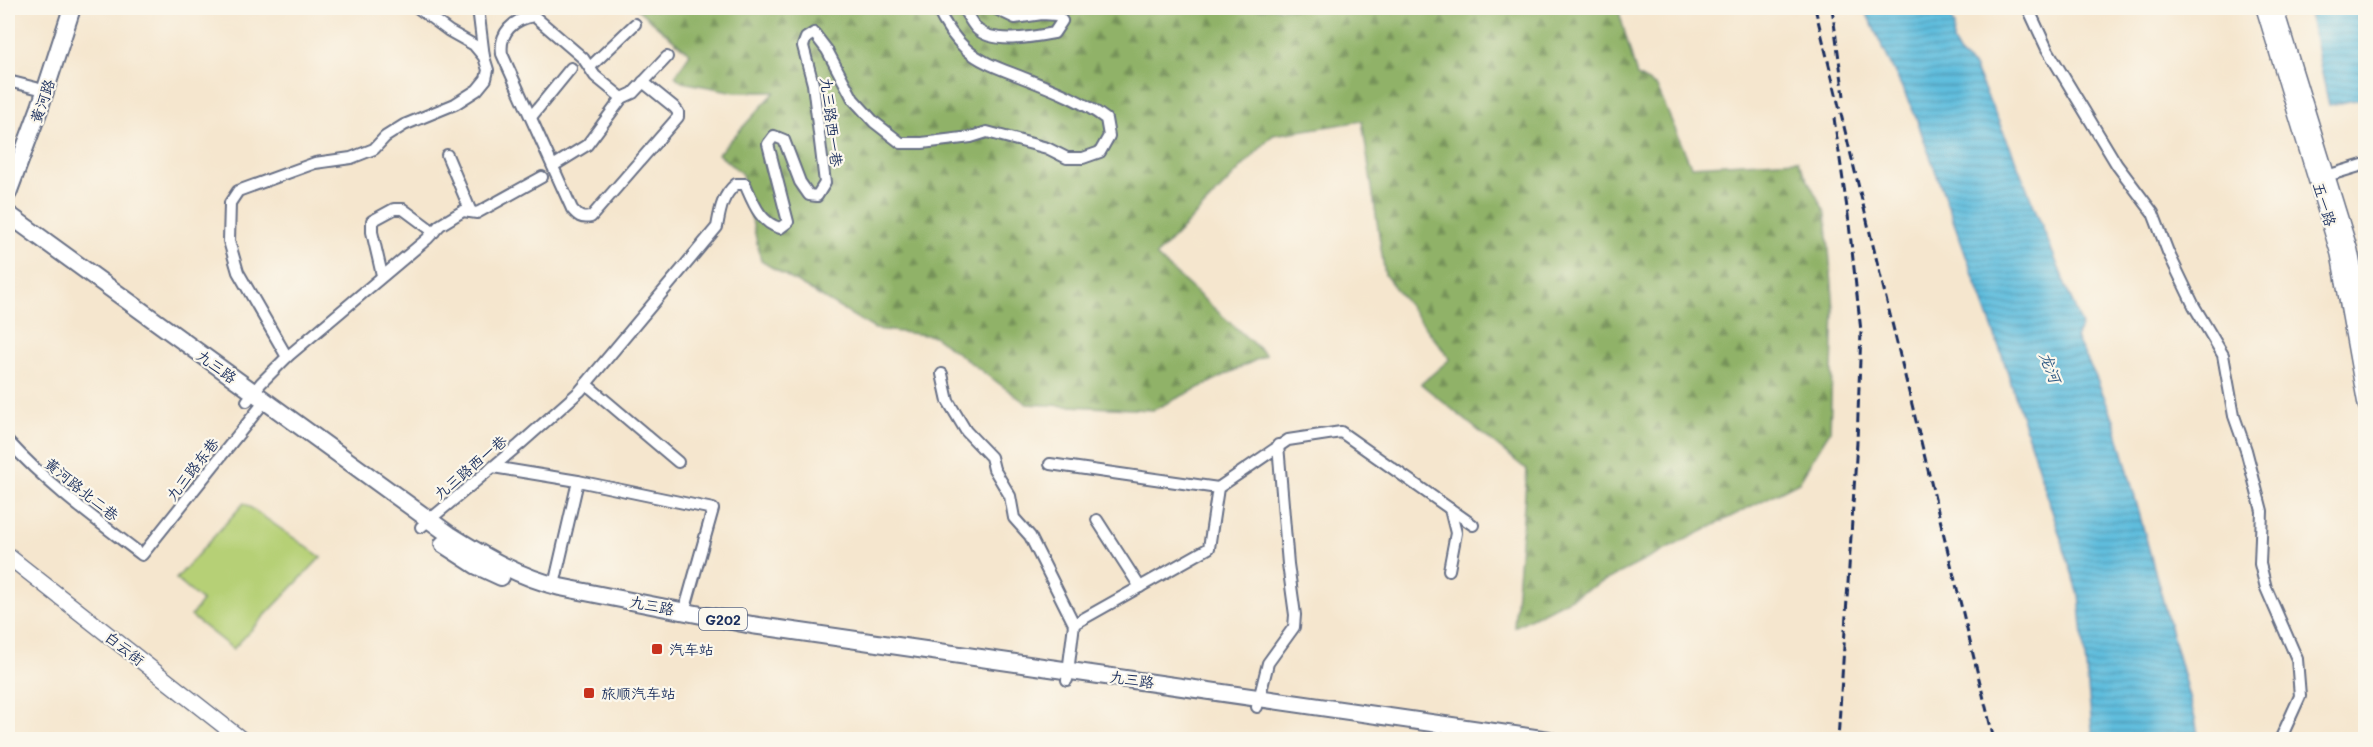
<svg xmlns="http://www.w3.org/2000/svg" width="2373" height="747" font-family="Mali,'LXGW WenKai TC',sans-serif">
  <defs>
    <pattern id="forest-firs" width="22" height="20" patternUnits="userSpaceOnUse" patternTransform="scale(1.5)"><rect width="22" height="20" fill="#90b267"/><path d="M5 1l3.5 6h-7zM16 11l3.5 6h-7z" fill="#759158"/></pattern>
    <pattern id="water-rules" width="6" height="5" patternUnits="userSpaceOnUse" patternTransform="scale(1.5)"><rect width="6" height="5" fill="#5fbddd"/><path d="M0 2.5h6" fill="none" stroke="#4e9ab6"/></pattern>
  </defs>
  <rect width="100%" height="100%" fill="#fbf7ec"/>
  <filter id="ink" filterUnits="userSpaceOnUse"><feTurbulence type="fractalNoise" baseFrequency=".0167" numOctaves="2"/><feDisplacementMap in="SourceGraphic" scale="12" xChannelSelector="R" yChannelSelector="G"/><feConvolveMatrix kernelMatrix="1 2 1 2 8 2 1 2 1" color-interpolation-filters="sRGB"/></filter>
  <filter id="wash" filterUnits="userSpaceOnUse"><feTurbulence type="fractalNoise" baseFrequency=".008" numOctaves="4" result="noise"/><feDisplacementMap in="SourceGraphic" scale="24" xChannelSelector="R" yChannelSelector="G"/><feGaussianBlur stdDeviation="1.35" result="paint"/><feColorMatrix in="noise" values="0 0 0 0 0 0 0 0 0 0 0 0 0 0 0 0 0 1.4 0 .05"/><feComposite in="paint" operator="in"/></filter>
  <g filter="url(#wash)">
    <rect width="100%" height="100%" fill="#f5e6ce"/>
    <path fill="url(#forest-firs)" stroke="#567062" stroke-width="1.5" d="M636 8H1618L1637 76 1657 87 1691 166 1797 160 1826 214 1834 309 1830 431 1799 482 1514 627 1527 470 1421 384 1450 359 1385 275 1362 121 1273 135 1156 256 1266 355 1153 410 1027 404 934 336 875 329 761 261 742 174 718 154 775 92H735L682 82 675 76 690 54Z"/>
    <path fill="#b6d076" stroke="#68806a" stroke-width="1.5" d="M244 503 321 557 233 649 191 616 202 601 176 579Z"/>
    <g fill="url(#water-rules)" stroke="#3d769e" stroke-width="1.5">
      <path d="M1864 8H1946L1954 25 1953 42 1961 56 1974 67 2012 151 2082 326 2076 338 2095 375 2114 420 2195 719 2199 739H2093L2079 595 2002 355 1915 115Z"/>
      <path d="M2308 8H2365V98L2329 105Z"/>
    </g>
  </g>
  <g filter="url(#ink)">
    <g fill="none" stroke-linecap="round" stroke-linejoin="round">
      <defs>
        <g id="minor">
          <path d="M478 8 484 57"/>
          <path d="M963 8C967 14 971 22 976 28 992 45 1033 37 1054 33L1062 21 1057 15 1042 14 1015 18 994 8"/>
          <path d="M2028 8 2047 49 2117 165 2153 213 2168 252 2194 306 2223 355 2234 416 2246 450 2262 511 2260 564 2266 588 2297 659 2300 696 2280 740"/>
          <path d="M590 67 635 24"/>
          <path d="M8 81 36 88"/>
          <path d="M622 98 595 76 583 58 534 16C513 19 499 33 502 54L572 209C578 216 581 219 591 217L678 117V112L674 107 643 82"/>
          <path d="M531 117 571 68"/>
          <path d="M447 155 471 212"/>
          <path d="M553 166 587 145 622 98 633 93 667 57"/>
          <path d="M2320 178 2366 164"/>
          <path d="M382 275 372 232V221L394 209H403L434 232"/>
          <path d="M287 357 427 239 440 225 463 211 477 213 542 177"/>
          <path d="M942 374 948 401 966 431 991 457 994 469 1010 496 1014 518 1030 536 1074 624 1067 680"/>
          <path d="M586 384 678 462"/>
          <path d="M247 401 261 383 287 357 238 272 229 241 230 203 238 191 315 163 351 158 374 149 385 137 404 125 455 104 477 90 486 79 488 70 484 57 474 45 449 31 418 8"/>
          <path d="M8 441C48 485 95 519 142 555L265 401"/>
          <path d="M1050 464 1218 488"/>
          <path d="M493 467 578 481 713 509 684 612"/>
          <path d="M1097 520 1140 587"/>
          <path d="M421 527 519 445 580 391 717 227C720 210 722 196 736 184H745C753 202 760 223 780 228L788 222 768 144 774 136 784 140 800 182 809 195 817 196 825 183 813 84 803 46 806 38 814 33 827 50 853 99 874 122 901 143H922L971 137 987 132 1047 148 1067 158H1083L1100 152 1109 136 1106 119C1080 99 1049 88 1019 76 1001 69 980 62 966 49 953 37 944 23 937 8"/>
          <path d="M1449 570 1456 533 1450 509"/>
          <path d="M554 585 578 481"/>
          <path d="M1074 624 1209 548 1218 488 1288 440 1341 432 1473 525"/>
          <path d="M1257 707 1268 663 1294 627 1295 615 1288 564 1278 445"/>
        </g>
        <g id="secondary">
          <path d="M2264 8 2339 254 2366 405"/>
          <path d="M2275 8 2350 251 2366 334"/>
          <path d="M8 556 242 740"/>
        </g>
        <g id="trunk">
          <path d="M8 193 40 107 72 8"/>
          <path d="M8 214 450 535C485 557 519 577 560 587L752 625 1549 740"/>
          <path d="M443 544 477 566 501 577"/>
        </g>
      </defs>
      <use href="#minor" stroke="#676f85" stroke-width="14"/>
      <use href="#secondary" stroke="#676f85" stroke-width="18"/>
      <use href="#trunk" stroke="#676f85" stroke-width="20"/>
      <use href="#minor" stroke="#fff" stroke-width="10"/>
      <use href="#secondary" stroke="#fff" stroke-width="15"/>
      <use href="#trunk" stroke="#fff" stroke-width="16"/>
      <g stroke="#1b2f5e" stroke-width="3" stroke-dasharray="9 4.5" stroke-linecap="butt">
        <path d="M1815 8 1994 740"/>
        <path d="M1832 8 1844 96"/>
        <path d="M1834 118 1848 215 1861 331 1857 442 1838 740"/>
      </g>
    </g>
  </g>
  <g fill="#c8321e" stroke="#fbf7ec" stroke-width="2">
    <rect x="651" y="643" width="12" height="12" rx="3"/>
    <rect x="583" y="687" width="12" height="12" rx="3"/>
  </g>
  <g text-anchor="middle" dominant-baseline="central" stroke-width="4.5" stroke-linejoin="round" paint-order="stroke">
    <rect fill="#fbf7ec" stroke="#5e6b89" stroke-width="1.5" x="699" y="608" width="48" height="22" rx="4.5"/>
    <g font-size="14" font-weight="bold" fill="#1b2f5e">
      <text x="723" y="619">G202</text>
    </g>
    <g font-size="15" fill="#1b2f5e" stroke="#fbf7ec">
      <text transform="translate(42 101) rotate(-71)">黄河路</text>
      <text transform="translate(832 122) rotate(83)">九三路西一巷</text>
      <text transform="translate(2325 204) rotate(73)">五一路</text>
      <text transform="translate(217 366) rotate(36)">九三路</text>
      <text transform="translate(470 467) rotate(-40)">九三路西一巷</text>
      <text transform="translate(192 469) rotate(-52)">九三路东巷</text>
      <text transform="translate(82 489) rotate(39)">黄河路北二巷</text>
      <text transform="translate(652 605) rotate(11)">九三路</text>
      <text transform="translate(125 648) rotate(38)">白云街</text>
      <text transform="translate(1132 679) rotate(8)">九三路</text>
    </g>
    <g font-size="15" fill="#1b2f5e" stroke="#fbf7ec" text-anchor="start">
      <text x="669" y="649">汽车站</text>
      <text x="601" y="693">旅顺汽车站</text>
    </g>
    <g font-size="16" font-style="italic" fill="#2f5a84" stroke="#fbf7ec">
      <text transform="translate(2051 367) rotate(69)">龙河</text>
    </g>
  </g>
  <rect width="2373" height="747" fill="none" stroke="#fbf7ec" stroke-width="30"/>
</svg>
